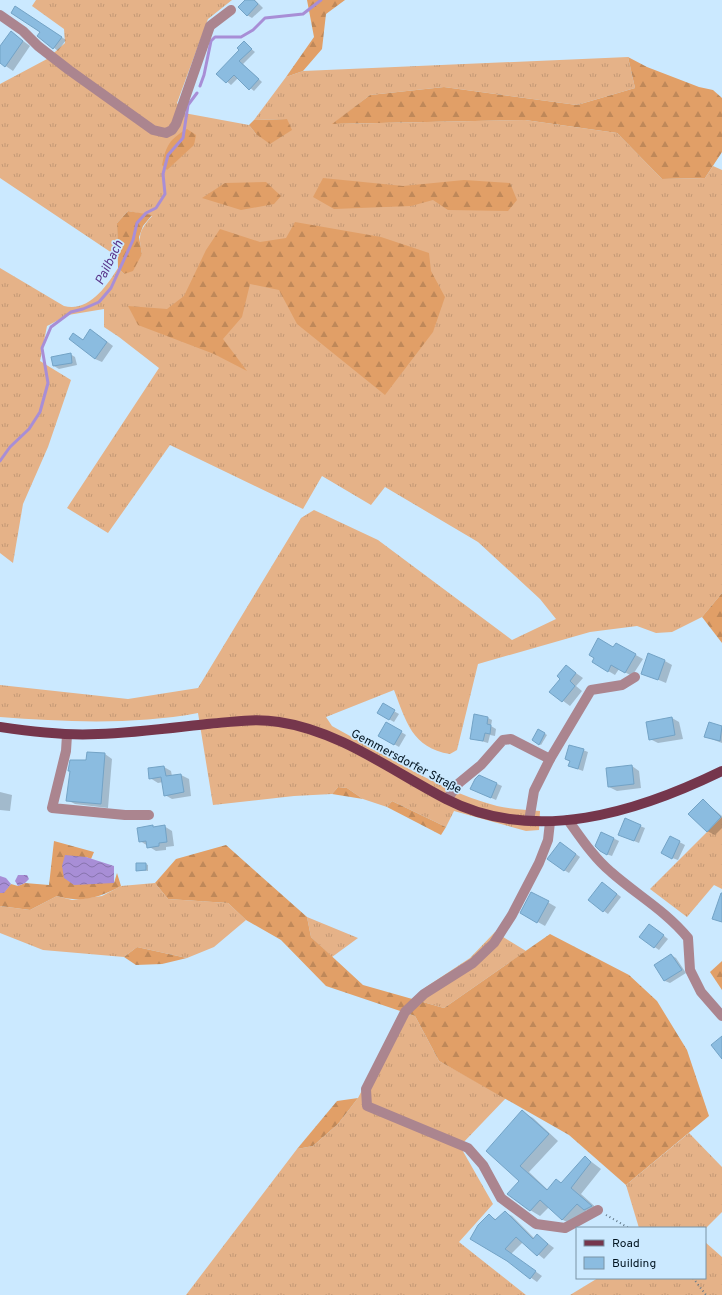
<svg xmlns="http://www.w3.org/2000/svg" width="722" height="1295" font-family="Overpass,sans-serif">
  <defs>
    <pattern id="grass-tufts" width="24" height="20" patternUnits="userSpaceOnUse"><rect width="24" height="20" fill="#e5b288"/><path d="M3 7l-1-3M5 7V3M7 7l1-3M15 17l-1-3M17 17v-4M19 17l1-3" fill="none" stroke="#c39875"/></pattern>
    <pattern id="forest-firs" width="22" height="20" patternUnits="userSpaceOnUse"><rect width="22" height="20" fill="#e19f67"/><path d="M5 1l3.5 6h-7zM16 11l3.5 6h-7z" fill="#bf8859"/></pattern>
    <pattern id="water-waves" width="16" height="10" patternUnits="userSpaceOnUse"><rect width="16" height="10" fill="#a88ed6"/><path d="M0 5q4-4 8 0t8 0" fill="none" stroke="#8773ad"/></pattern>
  </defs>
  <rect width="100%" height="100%" fill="#cbe9ff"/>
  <g fill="url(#grass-tufts)">
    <path d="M36 0H232L208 19 177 103 184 113 249 125 256 134 287 119 254 120 286 77 303 71 628 57 635 88 577 105 444 87 370 95 333 124 525 120 617 133 662 179 705 178 713 166 722 170V593L702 617 672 632 656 633 637 626 590 632 478 664 457 750 450 754C412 748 406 721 394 690L326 717 332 726C384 754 440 791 497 806 511 809 526 810 540 811L539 830 526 831 454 811 446 827 392 801 387 807 363 799 347 788 338 787 332 794 294 796 213 805 198 713C134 725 65 722 0 717V685L128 699 198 688 301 518 314 510 378 540 512 640 556 619 540 599 478 542 385 487 371 505 322 476 303 509 170 445 108 533 67 508 159 368 119 337 104 327V309L68 315 47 326 40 361 71 380 48 447 23 504 13 563 0 553V268L64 306C89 312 106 287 118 268L124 274 142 254C138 235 139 231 152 216L128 211 117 223 118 257 0 178V84L47 59 65 43 64 29 32 6Z"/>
    <path d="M722 817V889L714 885 687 917 650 889Z"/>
    <path d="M155 883 168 899 228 903 246 920 214 947 187 958 137 947 124 957 43 950 0 933V906L30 910 57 896 72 900 102 896 121 886Z"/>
    <path d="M307 917 358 938 332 957 311 937Z"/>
    <path d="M495 932 526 951 444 1008 412 999 426 987 470 958Z"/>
    <path d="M402 1012 415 1016 439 1061 506 1098 460 1146 493 1204 459 1242 526 1295H186L297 1149 313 1146 338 1124 358 1098Z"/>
    <path d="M689 1133 722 1167V1212L705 1229 639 1228 626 1185Z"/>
    <path d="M705 1242 722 1257V1295H570L598 1278H705Z"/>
  </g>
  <g fill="url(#forest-firs)">
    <path d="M307 0H345L326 14 322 49 303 71 286 77 314 37Z"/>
    <path d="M628 57 647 67 699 87 713 90 722 98V152L705 178 662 179 617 133 525 120 332 124 370 95 444 87 577 105 635 88Z"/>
    <path d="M287 119 292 130 270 144 256 134 249 125 254 120Z"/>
    <path d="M187 129 196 135 194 145 167 170 162 165C166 145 170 139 187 129Z"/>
    <path d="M323 178 403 186 464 180 510 183 517 200 508 211 448 210 433 200 411 206 334 209 313 197Z"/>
    <path d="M266 182 281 196 274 204 241 210 202 198 225 183Z"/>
    <path d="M128 211 152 215 143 226 139 237 142 254 133 271 124 274 118 268 117 223Z"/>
    <path d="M295 222 381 237 429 253 431 271 445 297 433 332 385 395 297 324 279 290 250 284 242 317 223 339 247 371 214 354 138 325 128 306 167 309 184 296 206 250 220 229 260 242 286 238Z"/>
    <path d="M722 593V643L702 617Z"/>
    <path d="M338 787 347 788 363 799 332 794Z"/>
    <path d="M392 801 446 827 441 835 387 807Z"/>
    <path d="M54 841 94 852 91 859 86 857 96 883H114L117 873 121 886C99 898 81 903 57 896L30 910 0 906V893L4 892 11 884 18 886 25 883 49 885Z"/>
    <path d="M226 845 307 917 311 937 363 985 444 1008 550 934 629 975 657 1001 687 1050 709 1116 626 1185 569 1135 439 1061 415 1016 326 986 281 940 246 920 228 903 168 899 155 883 176 859Z"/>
    <path d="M137 947 187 958 162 964 136 965 124 957Z"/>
    <path d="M722 961V990L710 972Z"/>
    <path d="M358 1098 338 1124 313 1146 297 1149 337 1101Z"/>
  </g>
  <g fill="url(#water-waves)">
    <path d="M65 855 86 857 114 866V883L74 885 64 878 62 866Z"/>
    <path d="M18 875H27L29 879 25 883 18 886 15 881Z"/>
    <path d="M0 876 6 878 11 884 4 893H0Z"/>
  </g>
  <g fill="#0003">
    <path d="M247 0H255L263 8 252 18 247 15Z"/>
    <path d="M20 10 66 40 58 51 39 36 42 32Z"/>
    <path d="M11 32 30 46 13 71 0 62V47Z"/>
    <path d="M244 43 255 52 243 64 262 82 254 91 238 78 231 85 218 74 240 50Z"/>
    <path d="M74 334 83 340 97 334 113 346 102 362 95 359Z"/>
    <path d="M70 354 75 357 77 365 59 369 54 366 52 358Z"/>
    <path d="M616 644 643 659 632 676 619 669 615 675 593 662 614 648Z"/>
    <path d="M665 661 672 665 666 683 642 673Z"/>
    <path d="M566 666 583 678 576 686 582 691 570 706 551 692 562 678Z"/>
    <path d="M383 705 399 714 394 722 378 713Z"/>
    <path d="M488 718 492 720 491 726 496 729 495 736 490 735 488 743 471 738Z"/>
    <path d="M672 718 679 722 683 739 658 743 650 739Z"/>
    <path d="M387 723 406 735 399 747 379 735Z"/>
    <path d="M709 723 722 727V743L706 737Z"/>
    <path d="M539 730 547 735 541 745 533 740Z"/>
    <path d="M583 750 588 752 583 771 569 766 571 762 566 759Z"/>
    <path d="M105 754 112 759 108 808 75 804 67 800 71 771H69L87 761Z"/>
    <path d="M632 766 639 771 641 788 617 791 609 787Z"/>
    <path d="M164 767 171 771 172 776 181 775 189 779 191 796 172 799 165 795 163 782 158 783 150 778Z"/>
    <path d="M479 776 502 786 496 800 476 791Z"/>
    <path d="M0 792 12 795 10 811 0 810Z"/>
    <path d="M703 800 722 816V828L715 835 707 831Z"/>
    <path d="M164 826 172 831 174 846 166 847V850L156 851 140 841Z"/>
    <path d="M640 826 645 828 639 843 624 837Z"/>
    <path d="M602 833 619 841 612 856 606 854Z"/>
    <path d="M670 837 685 845 678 860 667 856Z"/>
    <path d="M565 846 580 857 569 873 564 870Z"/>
    <path d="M146 864 148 865V871L137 870Z"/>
    <path d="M607 886 621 897 608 914 589 900Z"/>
    <path d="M532 893 556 907 545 926 522 913Z"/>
    <path d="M654 928 668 939 659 950 640 937Z"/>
    <path d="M671 955 676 958 686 973 670 983 665 981 655 965Z"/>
    <path d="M523 1112 533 1118 558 1141 529 1172 548 1190 562 1184 585 1157 601 1169 581 1194 601 1212 595 1215 587 1210 573 1225 563 1220 549 1207 540 1216 530 1210 520 1181 487 1151Z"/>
    <path d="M505 1212 512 1216 535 1239 538 1236 554 1248 544 1259 523 1242 511 1254 542 1276 537 1282 508 1261 489 1215 497 1220Z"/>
  </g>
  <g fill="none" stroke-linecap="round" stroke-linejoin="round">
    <g stroke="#a88ed6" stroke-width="3">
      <path d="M200 86 204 75 211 41 215 37H241L253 30 265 18 303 14 321 0"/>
      <path d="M0 461 10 447 29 429 40 412 48 383 42 348 51 327 71 312 83 309 99 302 111 288 133 240 137 223 146 213 156 208 165 194 163 174 168 155 183 138 188 105 197 93"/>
    </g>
  </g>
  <g fill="#8bbce0" stroke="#73a3c6">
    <path d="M245 0H254L258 4 247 16 238 7Z"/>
    <path d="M15 6 62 37 53 49 37 36 40 32 11 13Z"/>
    <path d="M11 31 23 41 5 67 0 63V46Z"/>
    <path d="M244 41 252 49 239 61 259 79 249 90 234 75 226 83 216 74 239 50 237 48Z"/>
    <path d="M90 329 107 342 95 359 69 339 73 333 83 340Z"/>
    <path d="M71 353 72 363 53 366 51 357Z"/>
    <path d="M598 638 613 647 616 643 636 654 625 673 611 665 608 672 592 662 594 658 589 655Z"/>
    <path d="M648 653 665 660 658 680 641 674Z"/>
    <path d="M566 665 576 673 570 681 575 686 562 702 549 692 560 679 557 676Z"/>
    <path d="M383 703 395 710 389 720 377 713Z"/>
    <path d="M474 714 488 717 487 724 491 725 490 734 485 733 483 741 470 739Z"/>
    <path d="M672 717 675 735 649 740 646 722Z"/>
    <path d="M386 722 402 731 394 745 378 736Z"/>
    <path d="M709 722 722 726 720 741 704 737Z"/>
    <path d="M538 729 545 733 539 745 532 740Z"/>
    <path d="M569 745 584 749 578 769 568 766 570 761 565 759Z"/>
    <path d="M87 752 105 753 101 804 66 801 70 771H68L70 760H86Z"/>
    <path d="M632 765 634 784 608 787 606 768Z"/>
    <path d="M164 766 166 776 181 774 184 792 164 796 161 777 149 779 148 768Z"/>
    <path d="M479 775 497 783 491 798 470 789 475 779Z"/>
    <path d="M703 799 721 817 707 832 688 814Z"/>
    <path d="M625 818 641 825 634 841 618 835Z"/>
    <path d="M153 825V827L165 825 167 842 159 843V846L147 848 146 841 139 842 137 828Z"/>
    <path d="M601 832 614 838 607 855 600 851 595 846Z"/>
    <path d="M670 836 680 841 672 859 661 853Z"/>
    <path d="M560 842 576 854 564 871 547 859Z"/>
    <path d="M136 863H146V870L136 871Z"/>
    <path d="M602 882 617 894 603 912 588 900Z"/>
    <path d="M531 892 549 901 537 923 520 913Z"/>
    <path d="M721 893H722V922L712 919Z"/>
    <path d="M649 924 664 935 654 948 639 937Z"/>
    <path d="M671 954 682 970 664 981 654 965Z"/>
    <path d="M722 1036V1059L711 1045Z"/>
    <path d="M522 1110 549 1134 520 1166 547 1190 556 1179 561 1183 585 1156 591 1162 571 1188 592 1206 584 1210 577 1204 562 1220 540 1200 530 1211 507 1194 519 1181 486 1151Z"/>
    <path d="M505 1211 533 1239 537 1234 548 1244 537 1256 516 1237 505 1249 536 1271 530 1279 507 1261 470 1239 478 1225 489 1214 495 1220Z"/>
  </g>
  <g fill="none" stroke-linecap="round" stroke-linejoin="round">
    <g stroke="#607788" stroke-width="2" stroke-dasharray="1 3" stroke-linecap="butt">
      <path d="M606 1215 629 1228"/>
      <path d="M693 1278 706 1295"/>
    </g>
    <g stroke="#ab858f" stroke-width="10">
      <path d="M0 15 23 31 38 46 69 70 153 130 166 133 172 130 176 124 210 26 231 10"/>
      <path d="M67 735 66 751 52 808 125 815H149"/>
      <path d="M447 799 459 783 481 765 503 740 511 739 550 759"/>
      <path d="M568 820C581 838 594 858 611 872 637 895 666 911 688 938L690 970 701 992 722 1016"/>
      <path d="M529 821 534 791 550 759 591 690 622 685 635 677"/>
      <path d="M550 822 548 840 539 863 512 915 494 943 473 963 424 994 405 1012 366 1089 367 1106 468 1148 483 1165 501 1198 536 1224 565 1228 598 1210"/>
    </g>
    <path stroke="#75364c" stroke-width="10" d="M0 727C33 732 65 736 98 734 134 733 171 728 207 724 231 722 255 718 279 722 340 731 392 771 446 799 535 845 638 812 722 771"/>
  </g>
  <g text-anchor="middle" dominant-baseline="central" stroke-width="3.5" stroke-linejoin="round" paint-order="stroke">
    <g font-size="12" fill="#031521" stroke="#cbe9ff">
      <text transform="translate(406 762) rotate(28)">Gemmersdorfer Straße</text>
    </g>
    <g font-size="13" font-style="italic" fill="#5a368b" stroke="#cbe9ff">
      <text transform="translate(110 263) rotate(-64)">Pailbach</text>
    </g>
  </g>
  <rect x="576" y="1227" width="130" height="52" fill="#cbe9ff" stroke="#7b94a6"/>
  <rect x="584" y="1240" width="20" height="6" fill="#75364c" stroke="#7b94a6"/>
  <text x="612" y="1247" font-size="12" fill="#031521">Road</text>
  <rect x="584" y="1257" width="20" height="12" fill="#8bbce0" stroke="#7b94a6"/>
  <text x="612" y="1267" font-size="12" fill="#031521">Building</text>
</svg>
